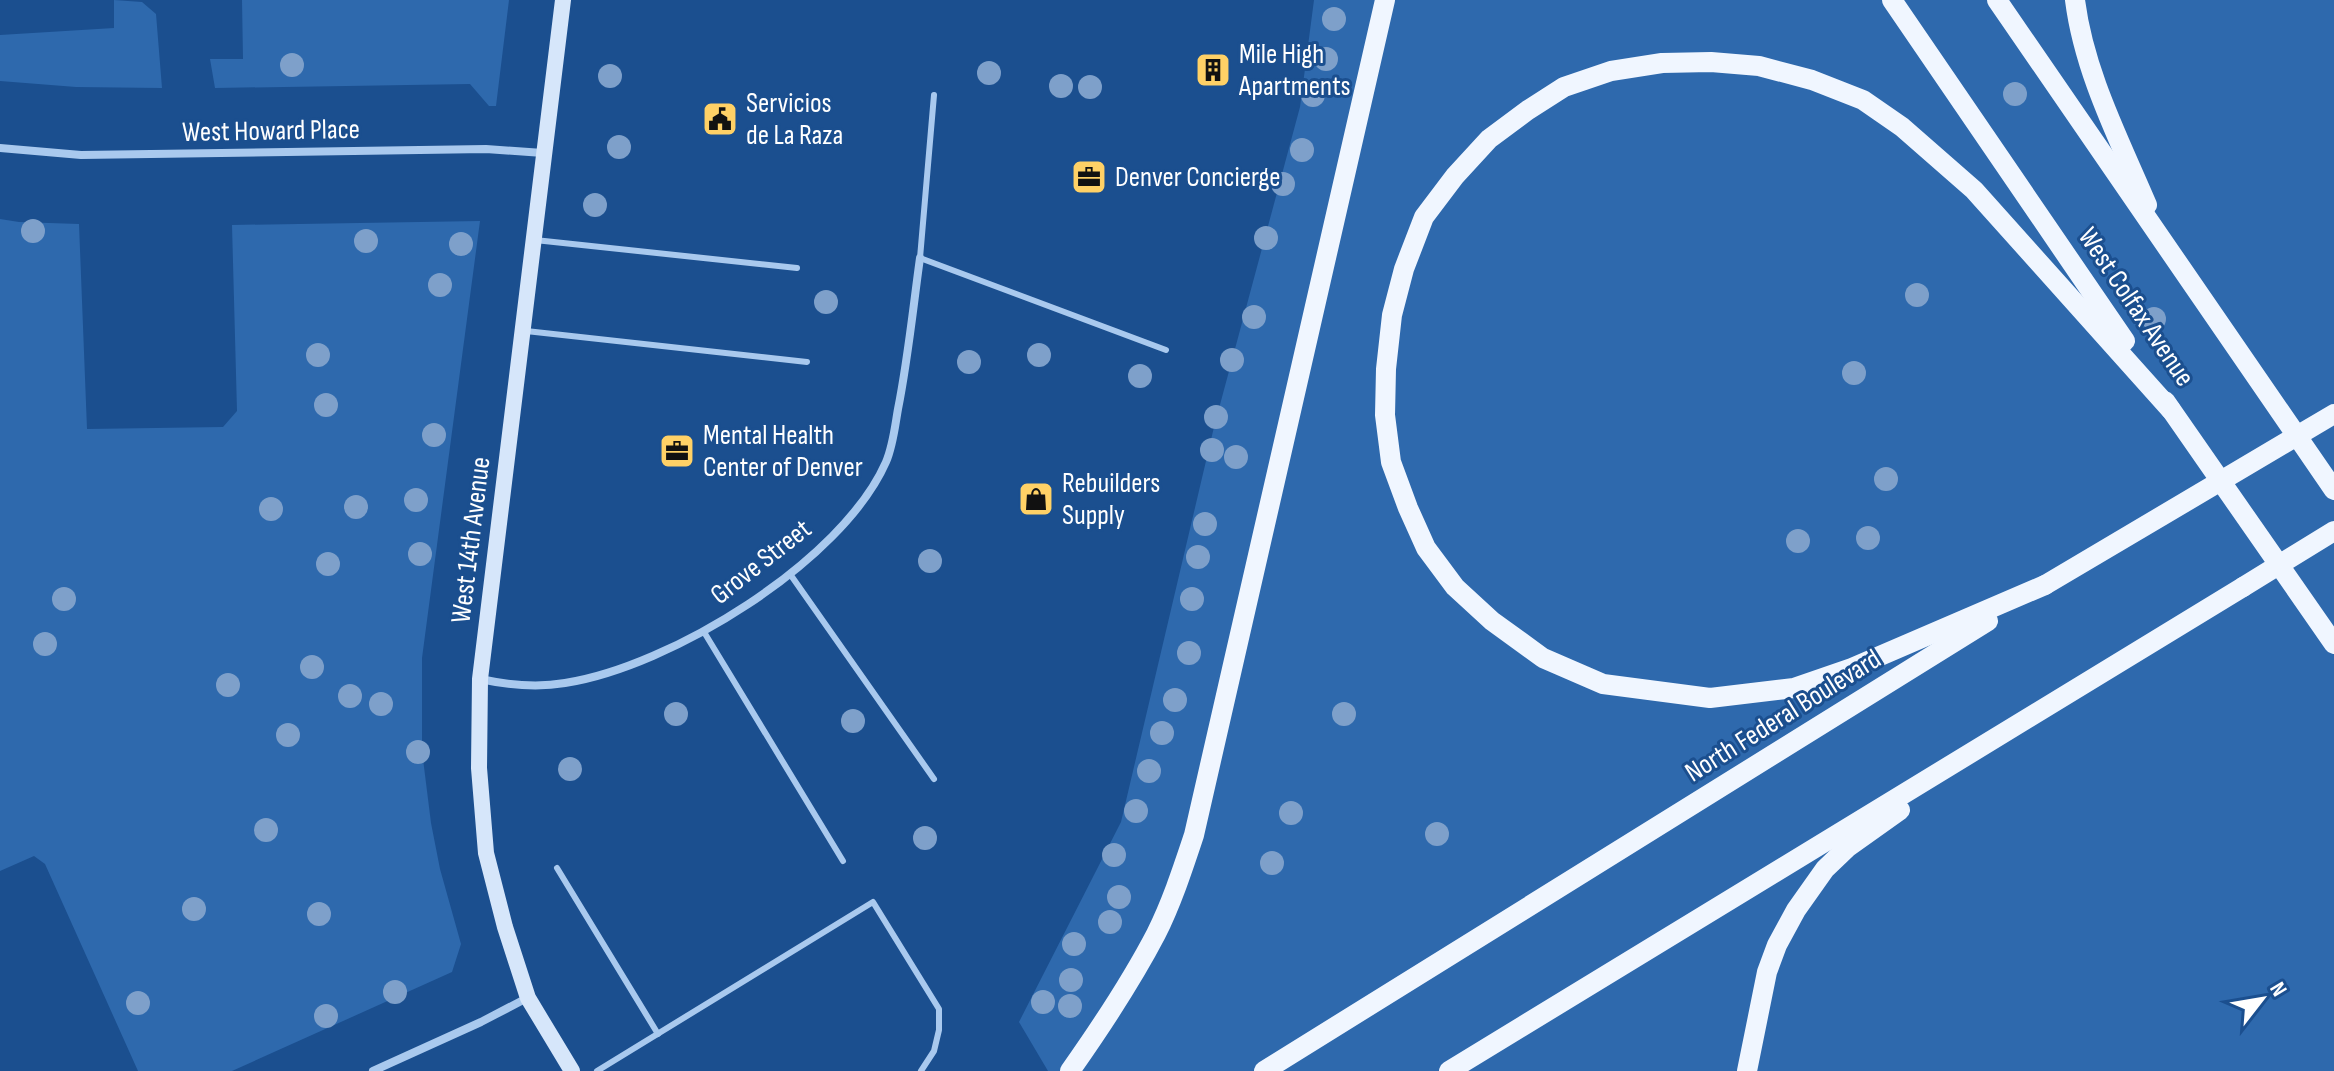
<svg xmlns="http://www.w3.org/2000/svg" width="2334" height="1071" font-family="'Sofia Sans Condensed',sans-serif">
  <rect width="100%" height="100%" fill="#1b4f8f"/>
  <g fill="#2e69ad">
    <path d="M114 0 142 2 156 14 162 88 76 87 0 81V35L114 28Z"/>
    <path d="M242 0H509L496 106H489L470 84 215 88 210 59H243Z"/>
    <path d="M1314 0H2334V1071H1048L1019 1022 1121 822 1214 427 1300 107Z"/>
    <path d="M0 219 19 222 79 224 87 429 223 427 237 411 232 225 480 221 422 658V751L431 823 440 869 461 944 452 972 232 1071H138L45 864 34 856 0 871Z"/>
  </g>
  <g fill="none" stroke-linecap="round" stroke-linejoin="round">
    <g stroke="#a9c9ee" stroke-width="6">
      <path d="M934 95 920 258 1166 350"/>
      <path d="M535 240 797 268"/>
      <path d="M526 331 807 362"/>
      <path d="M790 574 934 779"/>
      <path d="M704 632 843 861"/>
      <path d="M557 868 658 1034"/>
      <path d="M597 1071 873 902 939 1009V1030L934 1051 921 1071"/>
    </g>
    <g stroke="#a9c9ee" stroke-width="8">
      <path d="M0 148 81 155 486 149 543 153"/>
      <path d="M480 679C508 685 536 688 565 683 670 667 842 562 886 462 893 446 895 426 898 409 908 359 913 308 920 258"/>
      <path d="M373 1071 481 1022 527 998"/>
    </g>
    <path stroke="#d6e6fa" stroke-width="16" d="M563 0 480 679 479 768 486 853 505 927 528 998 572 1071"/>
    <g stroke="#f0f6ff" stroke-width="20">
      <path d="M1892 0 2125 341"/>
      <path d="M1997 0 2334 490"/>
      <path d="M2075 0C2084 72 2119 139 2147 205"/>
      <path d="M2165 401 2334 644"/>
      <path d="M2045 585 1852 668 1794 688 1710 698 1603 684 1543 658 1492 621 1455 587 1426 548 1408 508 1391 462 1385 415 1386 369 1392 315 1404 269 1424 217 1455 176 1489 139 1528 110 1564 87 1611 71 1662 63 1711 62 1759 66 1812 80 1863 100 1902 127 1974 190 2171 410"/>
      <path d="M1070 1071C1101 1027 1131 982 1156 934 1172 902 1183 868 1194 835L1385 0"/>
      <path d="M1264 1071 1988 621"/>
      <path d="M1449 1071 2243 587"/>
      <path d="M1747 1071 1767 972 1777 945 1796 910 1825 869 1848 847 1900 810"/>
    </g>
    <g stroke="#f0f6ff" stroke-width="20">
      <path d="M2045 585 2334 414"/>
      <path d="M2243 587 2334 531"/>
    </g>
  </g>
  <g fill="#7ea0ca">
    <circle cx="1334" cy="19" r="12"/>
    <circle cx="1326" cy="59" r="12"/>
    <circle cx="292" cy="65" r="12"/>
    <circle cx="989" cy="73" r="12"/>
    <circle cx="610" cy="76" r="12"/>
    <circle cx="1061" cy="86" r="12"/>
    <circle cx="1090" cy="87" r="12"/>
    <circle cx="2015" cy="94" r="12"/>
    <circle cx="1313" cy="95" r="12"/>
    <circle cx="619" cy="147" r="12"/>
    <circle cx="1302" cy="150" r="12"/>
    <circle cx="1283" cy="184" r="12"/>
    <circle cx="595" cy="205" r="12"/>
    <circle cx="33" cy="231" r="12"/>
    <circle cx="1266" cy="238" r="12"/>
    <circle cx="366" cy="241" r="12"/>
    <circle cx="461" cy="244" r="12"/>
    <circle cx="440" cy="285" r="12"/>
    <circle cx="1917" cy="295" r="12"/>
    <circle cx="826" cy="302" r="12"/>
    <circle cx="1254" cy="317" r="12"/>
    <circle cx="2154" cy="319" r="12"/>
    <circle cx="318" cy="355" r="12"/>
    <circle cx="1039" cy="355" r="12"/>
    <circle cx="1232" cy="360" r="12"/>
    <circle cx="969" cy="362" r="12"/>
    <circle cx="1854" cy="373" r="12"/>
    <circle cx="1140" cy="376" r="12"/>
    <circle cx="326" cy="405" r="12"/>
    <circle cx="1216" cy="417" r="12"/>
    <circle cx="434" cy="435" r="12"/>
    <circle cx="1212" cy="450" r="12"/>
    <circle cx="1236" cy="457" r="12"/>
    <circle cx="1886" cy="479" r="12"/>
    <circle cx="416" cy="500" r="12"/>
    <circle cx="356" cy="507" r="12"/>
    <circle cx="271" cy="509" r="12"/>
    <circle cx="1205" cy="524" r="12"/>
    <circle cx="1868" cy="538" r="12"/>
    <circle cx="1798" cy="541" r="12"/>
    <circle cx="420" cy="554" r="12"/>
    <circle cx="1198" cy="557" r="12"/>
    <circle cx="930" cy="561" r="12"/>
    <circle cx="328" cy="564" r="12"/>
    <circle cx="64" cy="599" r="12"/>
    <circle cx="1192" cy="599" r="12"/>
    <circle cx="45" cy="644" r="12"/>
    <circle cx="1189" cy="653" r="12"/>
    <circle cx="312" cy="667" r="12"/>
    <circle cx="228" cy="685" r="12"/>
    <circle cx="350" cy="696" r="12"/>
    <circle cx="1175" cy="700" r="12"/>
    <circle cx="381" cy="704" r="12"/>
    <circle cx="676" cy="714" r="12"/>
    <circle cx="1344" cy="714" r="12"/>
    <circle cx="853" cy="721" r="12"/>
    <circle cx="1162" cy="733" r="12"/>
    <circle cx="288" cy="735" r="12"/>
    <circle cx="418" cy="752" r="12"/>
    <circle cx="570" cy="769" r="12"/>
    <circle cx="1149" cy="771" r="12"/>
    <circle cx="1136" cy="811" r="12"/>
    <circle cx="1291" cy="813" r="12"/>
    <circle cx="266" cy="830" r="12"/>
    <circle cx="1437" cy="834" r="12"/>
    <circle cx="925" cy="838" r="12"/>
    <circle cx="1114" cy="855" r="12"/>
    <circle cx="1272" cy="863" r="12"/>
    <circle cx="1119" cy="897" r="12"/>
    <circle cx="194" cy="909" r="12"/>
    <circle cx="319" cy="914" r="12"/>
    <circle cx="1110" cy="922" r="12"/>
    <circle cx="1074" cy="944" r="12"/>
    <circle cx="1071" cy="980" r="12"/>
    <circle cx="395" cy="992" r="12"/>
    <circle cx="1043" cy="1002" r="12"/>
    <circle cx="138" cy="1003" r="12"/>
    <circle cx="1070" cy="1006" r="12"/>
    <circle cx="326" cy="1016" r="12"/>
  </g>
  <defs>
    <symbol id="building-square" viewBox="-11 -11 22 22"><rect x="-9" y="-9" width="18" height="18" rx="4" fill="#ffd166" stroke="#1b4f8f"/><path d="M-4-6H4V6H1V3H-1V6H-4ZM-2.5-4.3h1.7v1.8h-1.7ZM.8-4.3h1.7v1.8H.8ZM-2.5-1h1.7V.8h-1.7ZM.8-1h1.7V.8H.8Z" fill="#111"/></symbol>
    <symbol id="civic-square" viewBox="-11 -11 22 22"><rect x="-9" y="-9" width="18" height="18" rx="4" fill="#ffd166" stroke="#1b4f8f"/><path d="M-.6-6.5H3V-4.5H.6V-3L4-1V1h2V6H-6V1h2V-1L-.6-3ZM-1.2 2.5V6h2.4V2.5Z" fill="#111"/></symbol>
    <symbol id="office-square" viewBox="-11 -11 22 22"><rect x="-9" y="-9" width="18" height="18" rx="4" fill="#ffd166" stroke="#1b4f8f"/><path d="M-6-3h4V-5.5h4V-3h4V5H-6ZM-1-4.5V-3h2v-1.5ZM-6 0V1H6V0Z" fill="#111"/></symbol>
    <symbol id="shop-square" viewBox="-11 -11 22 22"><rect x="-9" y="-9" width="18" height="18" rx="4" fill="#ffd166" stroke="#1b4f8f"/><path d="M-5-2.5h2.3a2.7 3.5 0 0 1 5.4 0H5L5.5 6h-11ZM-1.5-2.5h3a1.5 2.3 0 0 0-3 0Z" fill="#111"/></symbol>
  </defs>
  <g fill-rule="evenodd">
    <use href="#building-square" x="1193" y="50" width="40" height="40"/>
    <use href="#civic-square" x="700" y="99" width="40" height="40"/>
    <use href="#office-square" x="1069" y="157" width="40" height="40"/>
    <use href="#office-square" x="657" y="431" width="40" height="40"/>
    <use href="#shop-square" x="1016" y="479" width="40" height="40"/>
  </g>
  <g text-anchor="middle" dominant-baseline="central" stroke-width="6" stroke-linejoin="round" paint-order="stroke">
    <g font-size="28" fill="#fff" stroke="#1b4f8f" text-anchor="start">
      <text x="1239" y="54">Mile High<tspan x="1239" dy="32">Apartments</tspan></text>
      <text x="746" y="103">Servicios<tspan x="746" dy="32">de La Raza</tspan></text>
      <text x="1115" y="177">Denver Concierge</text>
      <text x="703" y="435">Mental Health<tspan x="703" dy="32">Center of Denver</tspan></text>
      <text x="1062" y="483">Rebuilders<tspan x="1062" dy="32">Supply</tspan></text>
    </g>
    <g font-size="28" fill="#fff" stroke="#1b4f8f">
      <text transform="translate(271 131) rotate(-1)">West Howard Place</text>
      <text transform="translate(2136 307) rotate(56)">West Colfax Avenue</text>
      <text transform="translate(471 540) rotate(-83)">West 14th Avenue</text>
      <text transform="translate(761 562) rotate(-38)">Grove Street</text>
      <text transform="translate(1783 716) rotate(-32)">North Federal Boulevard</text>
    </g>
  </g>
  <g transform="translate(2262 999) rotate(59)" stroke="#1b4f8f" stroke-width="6" paint-order="stroke">
  <path d="M0-6L14 30L0 20L-14 30Z" fill="#ffffff"/>
  <text y="-12" font-size="22" font-weight="bold" text-anchor="middle" fill="#ffffff">N</text>
  </g>
</svg>
